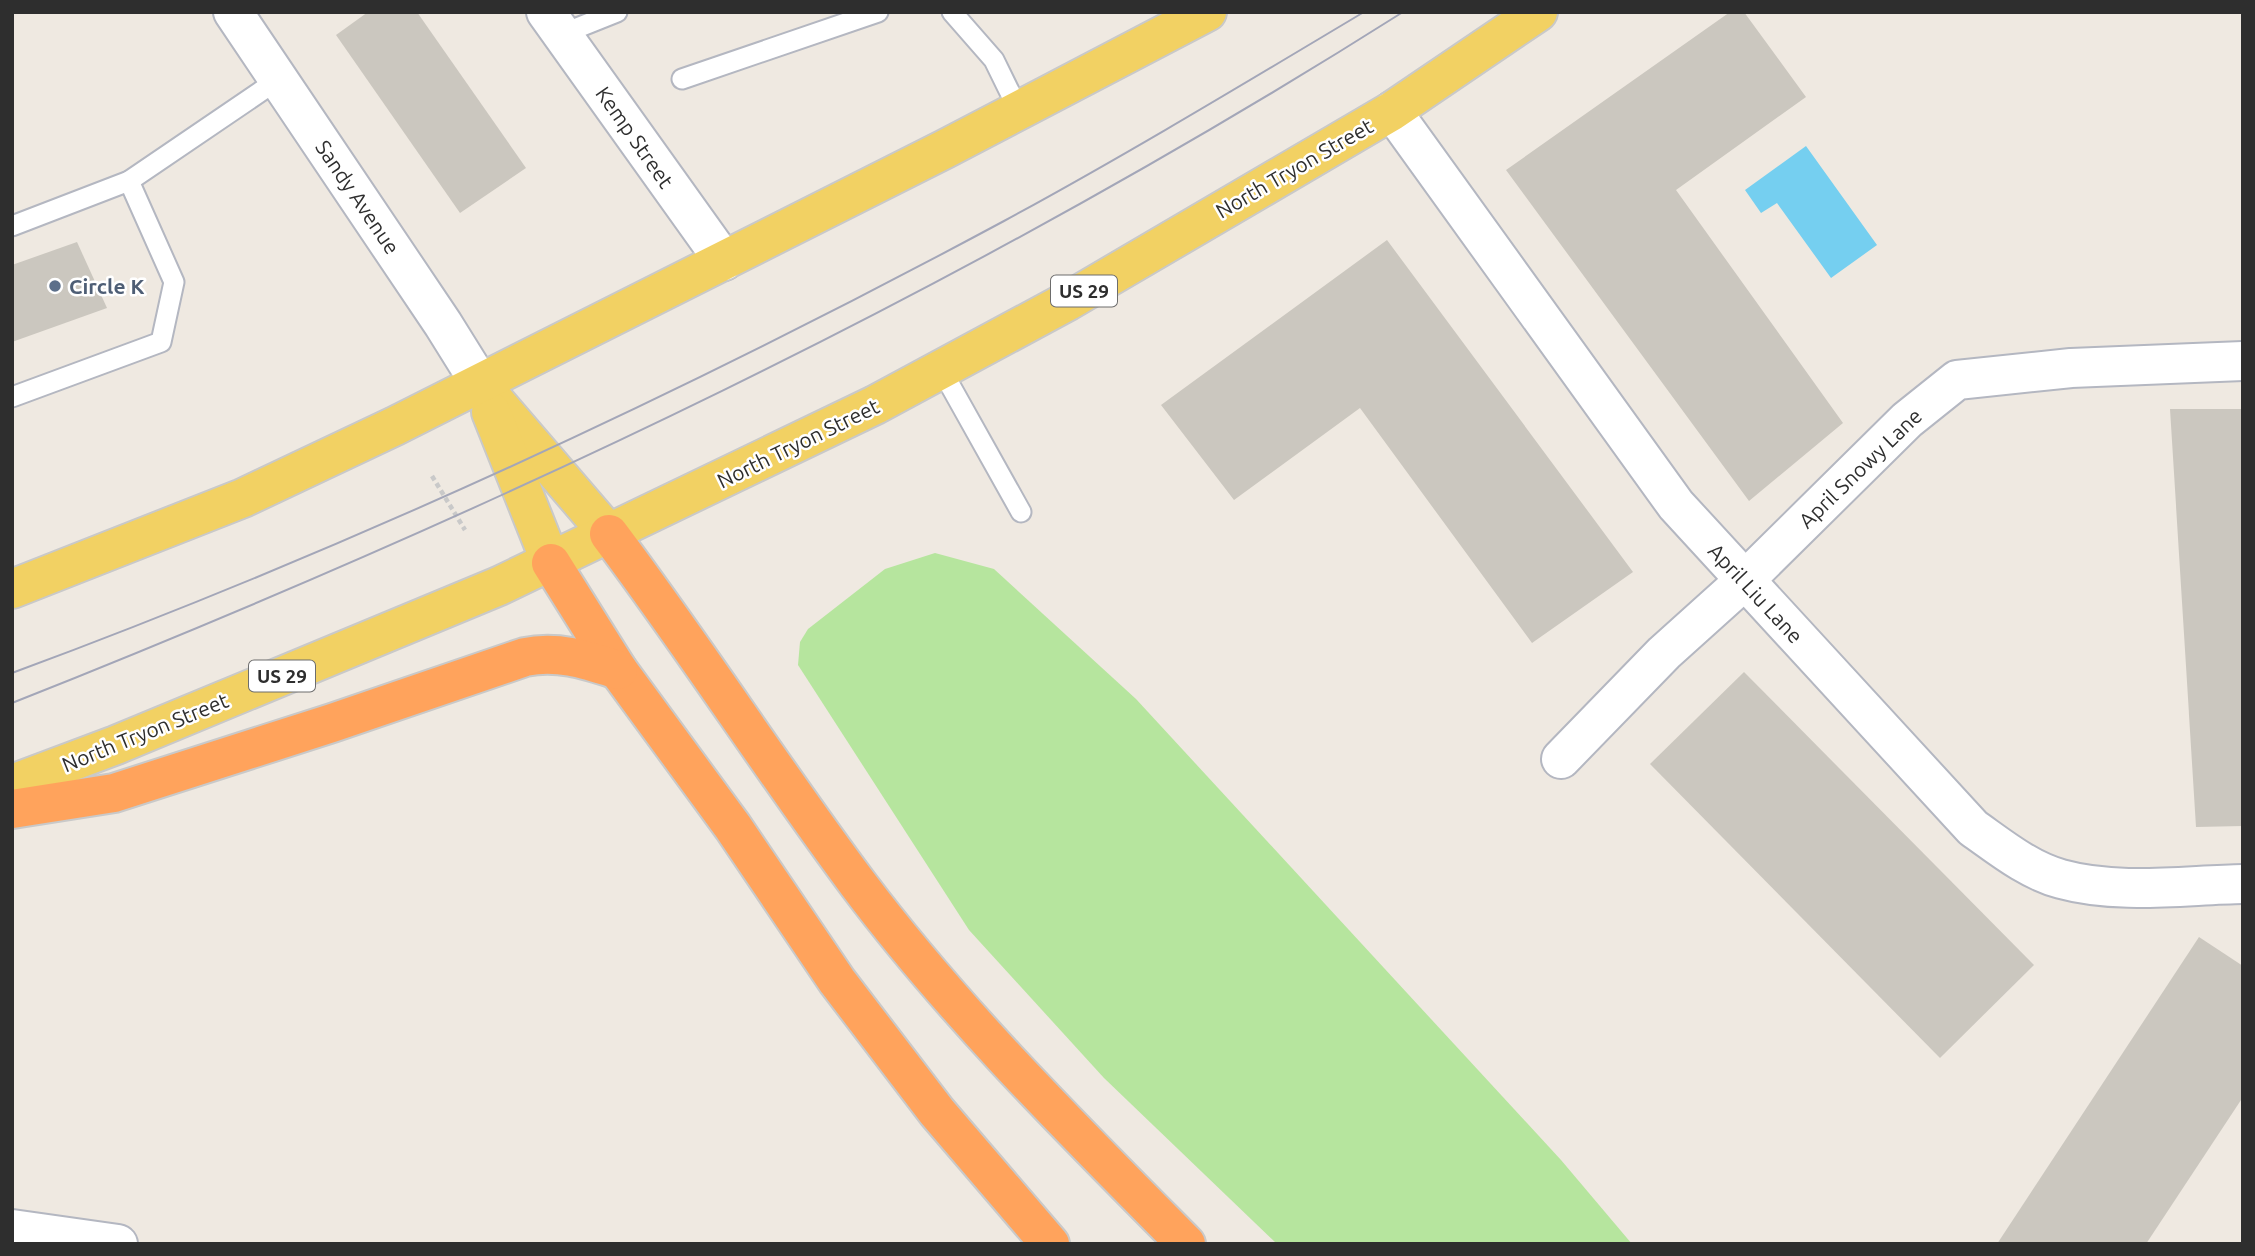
<svg xmlns="http://www.w3.org/2000/svg" width="2255" height="1256" font-family="Ubuntu,sans-serif">
  <rect width="100%" height="100%" fill="#efe9e1"/>
  <path fill="#b6e59e" d="M935 553 994 569 1136 699 1561 1160 1632 1244H1277L1104 1078 969 930 798 665 800 642 808 629 885 569Z"/>
  <path fill="#75cff0" d="M1806 146 1877 245 1831 278 1777 203 1761 213 1745 190Z"/>
  <g fill="#cbc7bf">
    <path d="M368 12H417L526 168 460 213 336 35Z"/>
    <path d="M1730 12H1744L1806 97 1676 190 1843 423 1749 501 1506 170Z"/>
    <path d="M1387 240 1633 572 1532 643 1360 408 1234 500 1161 405Z"/>
    <path d="M77 242 107 308 12 342V265Z"/>
    <path d="M2170 409H2243V826L2196 827Z"/>
    <path d="M1744 672 2034 965 1940 1058 1650 764Z"/>
    <path d="M2199 937 2243 966V1097L2146 1244H1997Z"/>
  </g>
  <g fill="none" stroke-linecap="round" stroke-linejoin="round">
    <defs>
      <g id="service">
        <path d="M952 12 994 60 1019 111"/>
        <path d="M562 34 617 12"/>
        <path d="M682 79 878 12"/>
        <path d="M12 226 129 181 279 79"/>
        <path d="M941 369 1021 512"/>
        <path d="M12 397 161 342 174 282 129 181"/>
      </g>
      <g id="minor">
        <path d="M233 12 443 324 481 385"/>
        <path d="M546 12 724 261"/>
        <path d="M1392 111 1676 505 1973 828C2000 847 2028 870 2061 879 2119 895 2184 885 2243 884"/>
        <path d="M1561 759 1664 653 1744 581 1907 420 1957 380 2071 368 2243 361"/>
        <path d="M12 1229 118 1244"/>
      </g>
      <g id="primary">
        <path d="M481 385 609 534"/>
        <path d="M491 412 551 563"/>
        <path d="M12 589 243 498 395 426 945 149 1207 12"/>
        <path d="M12 784 116 745 499 586 875 405 1068 301 1392 111 1538 12"/>
      </g>
      <g id="motorway">
        <path d="M609 534C695 648 772 769 858 884 955 1013 1072 1129 1186 1244"/>
        <path d="M551 563 618 670 733 827 837 981 937 1112 1050 1244"/>
        <path d="M12 809 114 793 332 723 525 657C558 650 587 660 618 670"/>
      </g>
    </defs>
    <use href="#service" stroke="#b4b7c1" stroke-width="23"/>
    <use href="#minor" stroke="#b4b7c1" stroke-width="42"/>
    <use href="#primary" stroke="#c9c9c9" stroke-width="42"/>
    <use href="#motorway" stroke="#c9c9c9" stroke-width="42"/>
    <path stroke="#c9c9c9" stroke-width="4.5" stroke-dasharray="5 3.5" stroke-linecap="butt" d="M432 476 465 530"/>
    <use href="#service" stroke="#fff" stroke-width="19"/>
    <use href="#minor" stroke="#fff" stroke-width="38"/>
    <use href="#primary" stroke="#f2d163" stroke-width="38"/>
    <use href="#motorway" stroke="#ffa35c" stroke-width="38"/>
    <g stroke="#a3a6b8" stroke-width="2">
      <path d="M12 673C353 547 684 393 1004 221 1126 155 1245 83 1364 12"/>
      <path d="M12 703C494 512 964 290 1403 12"/>
    </g>
  </g>
  <circle fill="#5c6f8a" stroke="#fff" stroke-width="2.5" cx="55" cy="286" r="7"/>
  <g text-anchor="middle" dominant-baseline="central" stroke-width="5" stroke-linejoin="round" paint-order="stroke">
    <g fill="#fff" stroke="#6d6d6d" stroke-width="2">
      <rect x="1051" y="275.5" width="66" height="31" rx="5"/>
      <rect x="249" y="660.5" width="66" height="31" rx="5"/>
    </g>
    <g font-size="19" font-weight="bold" fill="#2e2e2e">
      <text x="1084" y="291">US 29</text>
      <text x="282" y="676">US 29</text>
    </g>
    <g font-size="21" fill="#2e2e2e" stroke="#fff">
      <text transform="translate(635 137) rotate(55)">Kemp Street</text>
      <text transform="translate(1294 168) rotate(-30)">North Tryon Street</text>
      <text transform="translate(358 197) rotate(56)">Sandy Avenue</text>
      <text transform="translate(798 443) rotate(-26)">North Tryon Street</text>
      <text transform="translate(1860 468) rotate(-44)">April Snowy Lane</text>
      <text transform="translate(1756 593) rotate(47)">April Liu Lane</text>
      <text transform="translate(145 732) rotate(-22)">North Tryon Street</text>
    </g>
    <g font-size="21" font-weight="bold" fill="#4e5e75" stroke="#fff" text-anchor="start">
      <text x="69" y="286">Circle K</text>
    </g>
  </g>
  <rect width="2255" height="1256" fill="none" stroke="#2e2e2e" stroke-width="28"/>
</svg>
